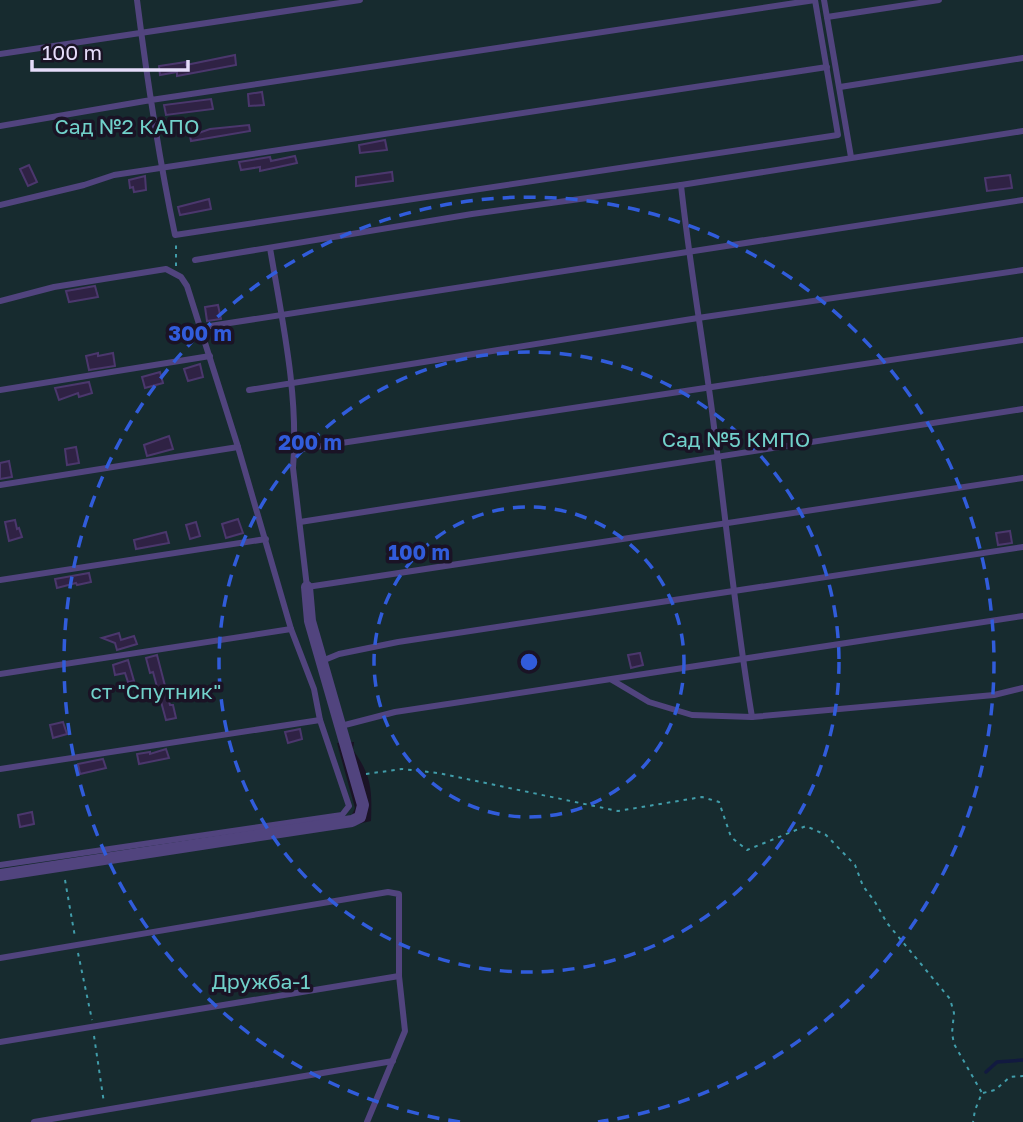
<svg xmlns="http://www.w3.org/2000/svg" width="1023" height="1122" font-family="'Golos Text',sans-serif">
  <rect width="100%" height="100%" fill="#1a1325"/>
  <path fill="#172b2f" d="M0 0H1023V1122H0V879L354 825 371 821C372 790 372 776 353 750L354 742 337 743 355 808 351 817 0 870Z"/>
  <g fill="none" stroke-linecap="round" stroke-linejoin="round">
    <path stroke="#121a40" stroke-width="3.5" d="M986 1072 997 1062 1023 1060"/>
  </g>
  <g fill="#2f2244" stroke="#4b376d" stroke-width="2">
    <path d="M235 55 236 65 177 76V72L160 75 159 66 186 62V65Z"/>
    <path d="M262 92 264 105 249 106 248 94Z"/>
    <path d="M211 99 213 109 166 115 164 105Z"/>
    <path d="M249 125 250 131 191 141 190 136 210 129Z"/>
    <path d="M385 140 387 150 360 153 359 145Z"/>
    <path d="M295 156 297 163 260 171V167L241 170 239 162 270 157 271 161Z"/>
    <path d="M29 165 37 182 28 186 20 169Z"/>
    <path d="M392 172 393 181 356 186V177Z"/>
    <path d="M1010 175 1012 188 987 191 985 178Z"/>
    <path d="M145 176 146 190 134 192 133 187 130 188 129 180Z"/>
    <path d="M209 199 211 209 180 215 178 207Z"/>
    <path d="M95 286 98 297 69 302 66 291Z"/>
    <path d="M218 305 221 319 207 321 205 307Z"/>
    <path d="M98 353V356L113 353 115 366 89 370 86 356Z"/>
    <path d="M200 364 203 377 188 381 184 369Z"/>
    <path d="M160 372 163 383 145 388 142 377Z"/>
    <path d="M89 382 92 393 79 397 78 393 59 400 55 388Z"/>
    <path d="M169 436 173 449 147 456 144 445Z"/>
    <path d="M76 447 79 463 67 465 65 449Z"/>
    <path d="M9 461 12 477 0 479V463Z"/>
    <path d="M238 519 243 533 226 538 222 524Z"/>
    <path d="M15 520 17 529 19 528 22 537 9 541 5 522Z"/>
    <path d="M196 522 200 536 190 539 186 525Z"/>
    <path d="M1010 531 1012 543 998 545 996 533Z"/>
    <path d="M166 532 169 543 136 549 134 540Z"/>
    <path d="M89 573 91 582 77 585 76 583 57 588 55 579Z"/>
    <path d="M119 633 121 640 134 636 137 644 117 650 115 643 102 638Z"/>
    <path d="M640 653 643 665 631 668 628 655Z"/>
    <path d="M157 655 170 705H173L176 718 166 720 153 672 150 673 146 658Z"/>
    <path d="M128 660 134 681 128 682 125 673 115 675 113 665Z"/>
    <path d="M63 722 67 734 53 738 50 725Z"/>
    <path d="M300 729 302 739 288 743 285 732Z"/>
    <path d="M166 749 169 758 139 764 137 754 150 752V754Z"/>
    <path d="M103 759 106 768 80 774 78 764Z"/>
    <path d="M32 812 34 824 20 827 18 815Z"/>
  </g>
  <g fill="none" stroke-linecap="round" stroke-linejoin="round">
    <g stroke="#419daa" stroke-width="2" stroke-dasharray="3.5 5" stroke-linecap="butt">
      <path d="M176 266V243"/>
      <path d="M366 774 402 769 438 773 618 811 702 797 719 802 731 837 747 850 806 826 826 835 855 865 863 886 875 902 887 923 950 999 954 1013 952 1033 954 1044 982 1093 975 1110 973 1122"/>
      <path d="M65 880 75 937"/>
      <path d="M78 953 92 1020"/>
      <path d="M94 1036 104 1103"/>
      <path d="M983 1093 995 1090 1010 1077 1023 1076"/>
    </g>
    <g stroke="#51447e" stroke-width="6">
      <path d="M824 0 851 157"/>
      <path d="M827 17 939 0"/>
      <path d="M0 54 360 0"/>
      <path d="M840 87 1023 58"/>
      <path d="M0 126 151 100 815 0 838 135 175 235C159 158 147 79 137 0"/>
      <path d="M681 185C689 260 702 335 712 411 725 513 735 615 752 717"/>
      <path d="M0 205 84 185 114 175 827 67"/>
      <path d="M270 248C282 320 299 395 293 468L307 587 1023 478"/>
      <path d="M195 260 472 214 681 185 1023 131"/>
      <path d="M0 301 54 287 166 269 181 277 187 286 238 447 291 629 314 689 320 720 349 806 342 815 0 865"/>
      <path d="M210 326 1023 200"/>
      <path d="M0 390 210 356"/>
      <path d="M249 390 698 318 1023 270"/>
      <path d="M295 450 1023 340"/>
      <path d="M0 485 238 447"/>
      <path d="M300 522 1023 409"/>
      <path d="M0 580 266 539"/>
      <path d="M322 661 339 654 398 642 1023 547"/>
      <path d="M0 674 291 629"/>
      <path d="M612 680 649 702 692 715 752 717 994 695 1023 688"/>
      <path d="M341 726 395 712 1023 616"/>
      <path d="M0 769 320 720"/>
      <path d="M0 958 388 892 399 894V976L405 1031 367 1122"/>
      <path d="M0 1042 399 976"/>
      <path d="M34 1122 393 1061"/>
    </g>
    <path stroke="#51447e" stroke-width="12" d="M0 875 352 821 360 817 363 805 310 621 307 587"/>
  </g>
  <g fill="none" stroke="#315cdb" stroke-width="3.5" stroke-dasharray="12 9">
    <circle cx="529" cy="662" r="155"/>
    <circle cx="529" cy="662" r="310"/>
    <path d="M460 1122A465 465 0 1 1 598 1122"/>
  </g>
  <g text-anchor="middle" dominant-baseline="central" stroke-width="7" stroke-linejoin="round" paint-order="stroke">
    <g font-size="21" fill="#71d1ca" stroke="#1a1325">
      <text x="127" y="126">Сад №2 КАПО</text>
      <text x="736" y="439">Сад №5 КМПО</text>
      <text x="156" y="691">ст "Спутник"</text>
      <text x="261" y="981">Дружба-1</text>
    </g>
  </g>
  <circle cx="529" cy="662" r="10" fill="#315cdb" stroke="#1a1325" stroke-width="3.5"/>
  <g font-size="21" text-anchor="middle" font-weight="bold" fill="#315cdb" stroke="#1a1325" stroke-width="7" stroke-linejoin="round" paint-order="stroke">
    <text x="200" y="341">300 m</text>
    <text x="310" y="450">200 m</text>
    <text x="419" y="560">100 m</text>
  </g>
  <path d="M32 60v10h156v-10" fill="none" stroke="#e5dcfa" stroke-width="3.5"/>
  <text x="42" y="60" font-size="21" fill="#e5dcfa" stroke="#1a1325" stroke-width="5" paint-order="stroke">100 m</text>
</svg>
